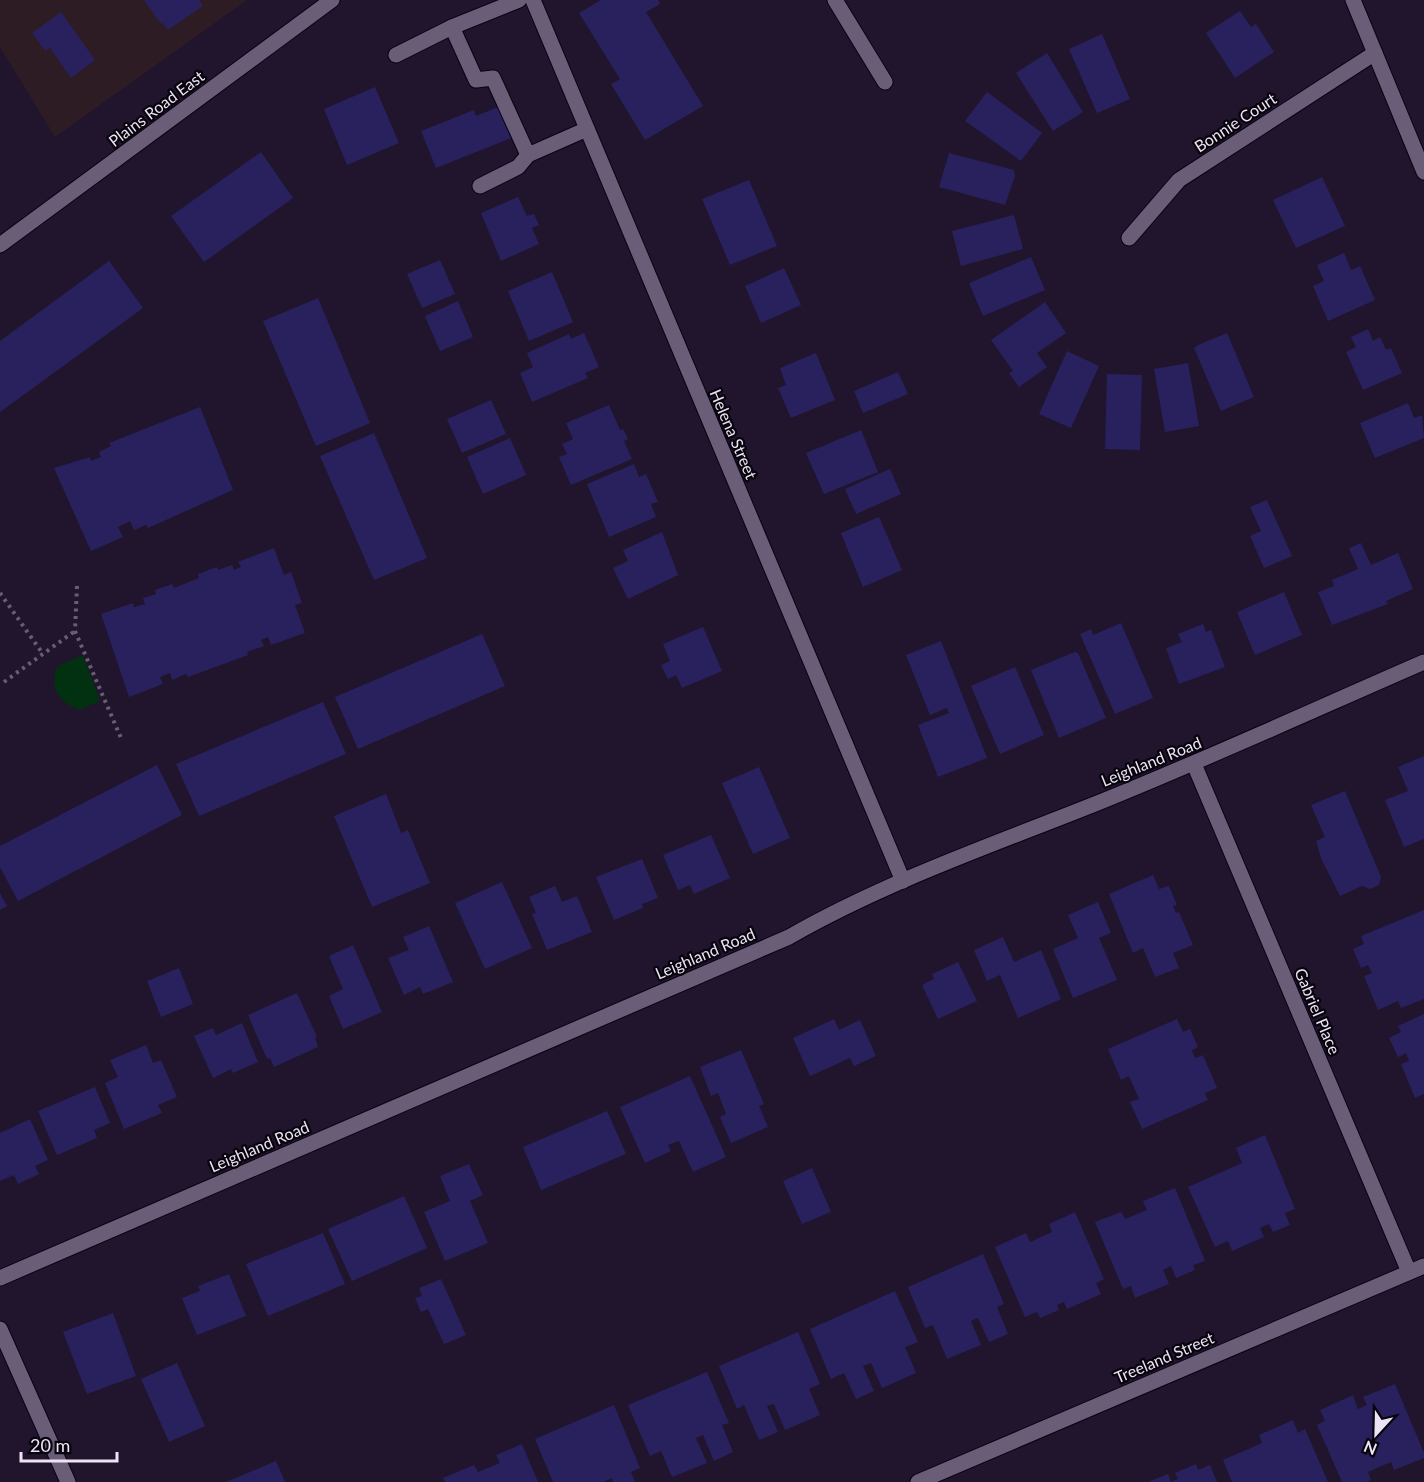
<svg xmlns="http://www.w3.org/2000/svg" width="1424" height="1482" font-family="Lato,sans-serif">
  <rect width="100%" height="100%" fill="#20152c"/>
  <path fill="#2d1c24" d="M0 0H247L55 137 0 47Z"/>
  <path fill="#023112" d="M83 655 100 701 79 710C60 703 47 686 58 666Z"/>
  <g fill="#28215d">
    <path d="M144 0H199L203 6 168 30 163 23 161 24Z"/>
    <path d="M601 0H658L660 4 646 12 703 106 645 140 611 84 620 79 579 13Z"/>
    <path d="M1240 11 1251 27 1256 24 1274 52 1235 78 1206 33Z"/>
    <path d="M61 12 95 60 71 78 50 48 45 51 32 33Z"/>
    <path d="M1102 34 1130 99 1097 113 1069 49Z"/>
    <path d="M1047 53 1083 112 1053 131 1016 73Z"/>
    <path d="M375 87 399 143 347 165 324 109Z"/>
    <path d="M987 92 1042 133 1021 161 965 121Z"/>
    <path d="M498 107 511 138 436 168 421 131 474 110 476 116Z"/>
    <path d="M261 152 293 198 204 262 171 216Z"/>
    <path d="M949 153 1014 170 1015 176 1005 205 939 187Z"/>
    <path d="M1322 177 1345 226 1296 248 1273 200Z"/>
    <path d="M749 180 777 246 730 265 702 199Z"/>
    <path d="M518 197 527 216 534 214 539 225 532 228 539 244 501 261 481 213Z"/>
    <path d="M1014 215 1023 249 961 266 952 231Z"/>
    <path d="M1344 253 1351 270 1360 266 1375 300 1328 321 1313 286 1324 281 1317 265Z"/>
    <path d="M1031 257 1045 290 983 316 969 283Z"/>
    <path d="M440 260 455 294 422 308 407 274Z"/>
    <path d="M109 261 143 308 0 412V341Z"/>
    <path d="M784 268 801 305 761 323 745 286Z"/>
    <path d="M552 272 573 322 529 341 508 291Z"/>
    <path d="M318 298 370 423 316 446 263 321Z"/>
    <path d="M458 301 473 337 440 351 425 316Z"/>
    <path d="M1045 302 1066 333 1037 353 1047 367 1019 387 1009 373 1013 371 991 340Z"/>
    <path d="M1368 329 1373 341 1380 337 1386 350 1391 348 1402 373 1363 390 1346 352 1356 347 1351 337Z"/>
    <path d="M584 333 599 367 585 373 588 378 532 402 520 373 533 367 527 353 569 334 571 339Z"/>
    <path d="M1227 333 1254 397 1221 411 1194 348 1198 345Z"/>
    <path d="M1067 351 1099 366 1071 428 1039 414Z"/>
    <path d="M816 353 835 400 791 418 778 388 786 385 780 368Z"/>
    <path d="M1188 363 1199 426 1165 432 1154 369Z"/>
    <path d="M898 372 908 394 863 413 854 391Z"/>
    <path d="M1107 374 1142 375 1140 450 1105 449Z"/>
    <path d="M491 400 506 434 462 453 447 419Z"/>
    <path d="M1408 403 1414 418 1422 415 1424 438 1375 458 1360 423Z"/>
    <path d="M609 405 620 430 623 429 628 439 624 441 632 459 571 485 559 457 567 454 562 444 573 439 566 423Z"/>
    <path d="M200 407 233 490 148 528 146 525 134 530 130 521 118 527 123 537 91 551 54 468 90 457 91 461 101 457 99 452 111 446 109 443Z"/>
    <path d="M861 430 878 472 824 494 806 453Z"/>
    <path d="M374 433 427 558 374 580 320 456Z"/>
    <path d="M510 438 526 475 483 494 467 457Z"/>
    <path d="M634 464 639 477 646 474 658 502 651 504 656 517 609 537 587 484Z"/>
    <path d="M890 469 901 494 856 514 845 489Z"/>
    <path d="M1267 500 1292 556 1264 568 1250 536 1261 531 1250 507Z"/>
    <path d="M879 517 902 570 863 587 841 533Z"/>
    <path d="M662 532 678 575 628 599 613 568 628 561 623 550Z"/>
    <path d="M1361 543 1371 565 1398 553 1413 589 1386 601 1388 604 1332 625 1318 592 1334 586 1332 580 1358 569 1349 548Z"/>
    <path d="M274 548 284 575 291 572 302 603 295 605 305 633 271 645 268 637 261 640 264 646 247 652 248 655 188 677 186 674 172 680 170 673 160 677 163 684 129 697 101 614 133 603 134 607 145 604 143 598 156 594 155 590 172 584 174 588 199 578 198 574 217 567 218 570 232 565 234 570 241 567 238 562Z"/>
    <path d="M1284 592 1302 635 1255 655 1237 612Z"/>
    <path d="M1121 623 1153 698 1115 714 1080 634 1091 629 1093 635Z"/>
    <path d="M1203 624 1206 632 1211 630 1225 667 1179 684 1166 648 1182 642 1178 634Z"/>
    <path d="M703 627 722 671 682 688 676 675 668 679 661 665 670 661 663 644Z"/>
    <path d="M482 634 505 686 358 749 335 697Z"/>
    <path d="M941 641 987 758 938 777 918 725 949 713 947 708 930 715 906 655Z"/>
    <path d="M1075 652 1078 653 1106 718 1059 738 1031 670Z"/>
    <path d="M1015 667 1044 735 1000 754 971 686Z"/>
    <path d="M323 702 346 754 199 816 176 764Z"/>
    <path d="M1424 756V839L1404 847 1385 800 1408 791 1398 767Z"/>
    <path d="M157 765 182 815 18 901 0 867V846Z"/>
    <path d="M759 767 790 838 753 854 722 783Z"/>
    <path d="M1345 791 1381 877 1379 885 1370 889 1362 886 1340 896 1321 858 1316 841 1325 837 1311 805Z"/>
    <path d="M386 794 401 833 408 830 430 883 372 907 334 816Z"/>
    <path d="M711 835 730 878 694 894 690 885 678 890 663 855Z"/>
    <path d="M642 859 658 898 642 904 643 908 614 920 596 877Z"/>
    <path d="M1153 875 1159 889 1169 886 1177 905 1173 906 1176 913 1179 912 1193 945 1173 953 1179 968 1155 977 1143 948 1133 953 1109 894Z"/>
    <path d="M502 882 532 948 485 969 455 903Z"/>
    <path d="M555 886 562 902 577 896 592 932 547 950 532 914 536 913 529 897Z"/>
    <path d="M0 893 7 906 0 910Z"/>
    <path d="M1098 902 1111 933 1099 938 1117 980 1073 998 1053 949 1078 938 1068 915Z"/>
    <path d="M1424 910V999L1401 1008 1398 1001 1378 1010 1364 976 1372 973 1368 965 1361 968 1353 949 1364 944 1361 936Z"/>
    <path d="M429 926 453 982 423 994 420 987 404 995 388 958 409 950 403 937Z"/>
    <path d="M1003 937 1014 962 1041 950 1061 999 1018 1018 1000 975 987 981 974 950Z"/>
    <path d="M353 945 382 1012 343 1029 329 996 343 989 329 956Z"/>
    <path d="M958 962 977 1001 938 1019 922 985 934 979 932 974Z"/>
    <path d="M179 968 193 1004 161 1017 147 981Z"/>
    <path d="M297 993 317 1037 315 1038 318 1047 274 1067 270 1058 267 1059 248 1015Z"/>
    <path d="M1424 1014V1094L1415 1098 1401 1064 1409 1061 1406 1053 1398 1057 1389 1038 1401 1032 1398 1026Z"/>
    <path d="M834 1019 839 1030 860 1020 876 1056 854 1066 850 1058 810 1076 793 1038Z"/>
    <path d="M1177 1019 1183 1032 1190 1029 1198 1047 1192 1050 1195 1058 1203 1055 1217 1088 1205 1093 1208 1100 1142 1129 1130 1102 1139 1099 1129 1076 1121 1080 1108 1049Z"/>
    <path d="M242 1023 258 1062 233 1073 231 1069 213 1078 194 1036 213 1028 216 1035Z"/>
    <path d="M146 1045 153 1063 161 1060 177 1097 158 1105 162 1113 124 1129 105 1083 118 1077 110 1060Z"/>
    <path d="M741 1050 764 1104 759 1106 768 1127 731 1143 720 1117 726 1114 718 1093 711 1096 700 1067Z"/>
    <path d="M690 1076 726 1157 693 1172 679 1141 668 1145 671 1151 645 1163 620 1107Z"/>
    <path d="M95 1087 110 1123 94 1130 97 1138 57 1155 38 1111Z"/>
    <path d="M607 1111 626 1154 541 1190 523 1147Z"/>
    <path d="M30 1119 48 1160 35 1166 39 1174 18 1184 14 1175 0 1181V1133Z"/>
    <path d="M1265 1135 1295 1209 1285 1213 1290 1225 1273 1232 1269 1224 1260 1228 1264 1237 1232 1251 1228 1241 1215 1247 1188 1187 1242 1163 1236 1148Z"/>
    <path d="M469 1164 483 1195 470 1201 488 1243 445 1261 424 1212 450 1201 440 1176Z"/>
    <path d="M812 1168 831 1212 802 1224 783 1181Z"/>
    <path d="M1175 1188 1205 1261 1193 1265 1195 1270 1176 1278 1171 1266 1163 1270 1169 1284 1135 1298 1131 1286 1123 1289 1095 1222 1121 1212 1125 1219 1147 1210 1143 1201Z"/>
    <path d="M404 1196 427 1248 352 1281 328 1229Z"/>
    <path d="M1075 1212 1104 1279 1096 1283 1101 1294 1067 1309 1064 1302 1057 1305 1059 1310 1040 1318 1037 1312 1025 1317 995 1247 1026 1233 1030 1242 1052 1232 1049 1224Z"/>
    <path d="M323 1233 345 1284 268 1316 246 1264Z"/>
    <path d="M983 1254 1004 1304 997 1307 1008 1334 989 1342 978 1318 971 1321 981 1345 947 1359 933 1325 925 1328 908 1287Z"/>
    <path d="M229 1274 246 1316 197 1335 182 1298 200 1291 198 1286Z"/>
    <path d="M441 1279 466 1335 444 1344 428 1309 421 1312 415 1298 422 1296 419 1288Z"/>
    <path d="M895 1291 918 1342 905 1347 916 1373 882 1388 871 1363 863 1366 874 1391 856 1399 844 1373 831 1379 810 1329Z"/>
    <path d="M113 1313 136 1376 87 1394 63 1332Z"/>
    <path d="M798 1332 820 1384 809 1389 820 1415 785 1430 774 1404 767 1406 778 1432 759 1440 744 1405 737 1409 719 1366Z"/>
    <path d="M177 1363 205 1426 169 1442 141 1379Z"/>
    <path d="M707 1372 729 1423 722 1425 733 1452 714 1461 703 1435 696 1438 707 1463 672 1477 661 1451 650 1456 628 1405Z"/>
    <path d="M1395 1384 1424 1453V1458L1394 1470 1391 1462 1368 1472 1371 1480 1367 1482H1342L1317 1425 1325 1421 1320 1410 1353 1395 1358 1409 1367 1405 1363 1397Z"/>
    <path d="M614 1405 640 1468 631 1472 635 1482H613L612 1478 603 1482H553L535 1439Z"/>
    <path d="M1293 1420 1298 1433 1305 1429 1328 1482H1232L1223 1460 1262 1443 1259 1435Z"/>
    <path d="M522 1444 538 1482H445L443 1478 474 1465 478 1472 500 1463 496 1455Z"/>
    <path d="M276 1461 285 1482H226Z"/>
    <path d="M1196 1464 1198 1470 1210 1465 1217 1482H1171L1178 1479 1175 1473Z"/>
    <path d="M1168 1474 1171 1482H1148Z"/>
  </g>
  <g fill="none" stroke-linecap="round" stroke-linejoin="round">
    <defs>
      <g id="service">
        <path d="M519 0 452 27 476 80 493 78 528 155 587 129"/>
        <path d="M835 0 885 82"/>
        <path d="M396 55 452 27"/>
        <path d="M480 186 518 167 528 155"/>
      </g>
      <g id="minor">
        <path d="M533 0 903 881"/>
        <path d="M1353 0 1424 172"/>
        <path d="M1129 238 1179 180 1375 53"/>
        <path d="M1194 764 1409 1272"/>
        <path d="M0 1278 789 937C887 881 995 844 1100 802 1209 758 1316 709 1424 662"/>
        <path d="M0 1329 68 1482"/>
        <path d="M918 1482 1424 1266"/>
      </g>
      <path id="secondary" d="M0 245 332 0"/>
    </defs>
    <use href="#service" stroke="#0a0213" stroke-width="17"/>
    <use href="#minor" stroke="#0a0213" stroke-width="17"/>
    <use href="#secondary" stroke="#0a0213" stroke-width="17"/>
    <g stroke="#685e73" stroke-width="4" stroke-dasharray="3 4.5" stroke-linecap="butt">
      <path d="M77 586 75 631 121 738"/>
      <path d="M0 593 43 654"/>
      <path d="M4 682 75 631"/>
    </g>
    <use href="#service" stroke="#695d78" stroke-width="15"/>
    <use href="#minor" stroke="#695d78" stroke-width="15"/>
    <use href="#secondary" stroke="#695d78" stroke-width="15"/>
  </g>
  <g text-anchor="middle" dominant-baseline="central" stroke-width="4.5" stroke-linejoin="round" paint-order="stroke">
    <g font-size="16" fill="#ece4f4" stroke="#08040d">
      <text transform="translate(156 108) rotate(-37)">Plains Road East</text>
      <text transform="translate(1235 122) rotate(-33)">Bonnie Court</text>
      <text transform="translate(734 434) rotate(67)">Helena Street</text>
      <text transform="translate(1151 761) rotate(-22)">Leighland Road</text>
      <text transform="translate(705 953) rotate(-23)">Leighland Road</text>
      <text transform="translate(1318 1011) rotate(67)">Gabriel Place</text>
      <text transform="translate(259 1146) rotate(-23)">Leighland Road</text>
      <text transform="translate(1164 1357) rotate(-23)">Treeland Street</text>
    </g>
  </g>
  <g transform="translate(1376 1434) rotate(202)" stroke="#08040d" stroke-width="4.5" paint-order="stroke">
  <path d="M0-4.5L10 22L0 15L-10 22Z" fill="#ece4f4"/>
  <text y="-9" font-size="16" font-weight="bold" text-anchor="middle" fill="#ece4f4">N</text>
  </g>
  <path d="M21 1452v9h96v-9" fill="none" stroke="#ece4f4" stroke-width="3"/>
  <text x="30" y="1452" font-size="18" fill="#ece4f4" stroke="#08040d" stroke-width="4.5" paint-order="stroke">20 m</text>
</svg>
